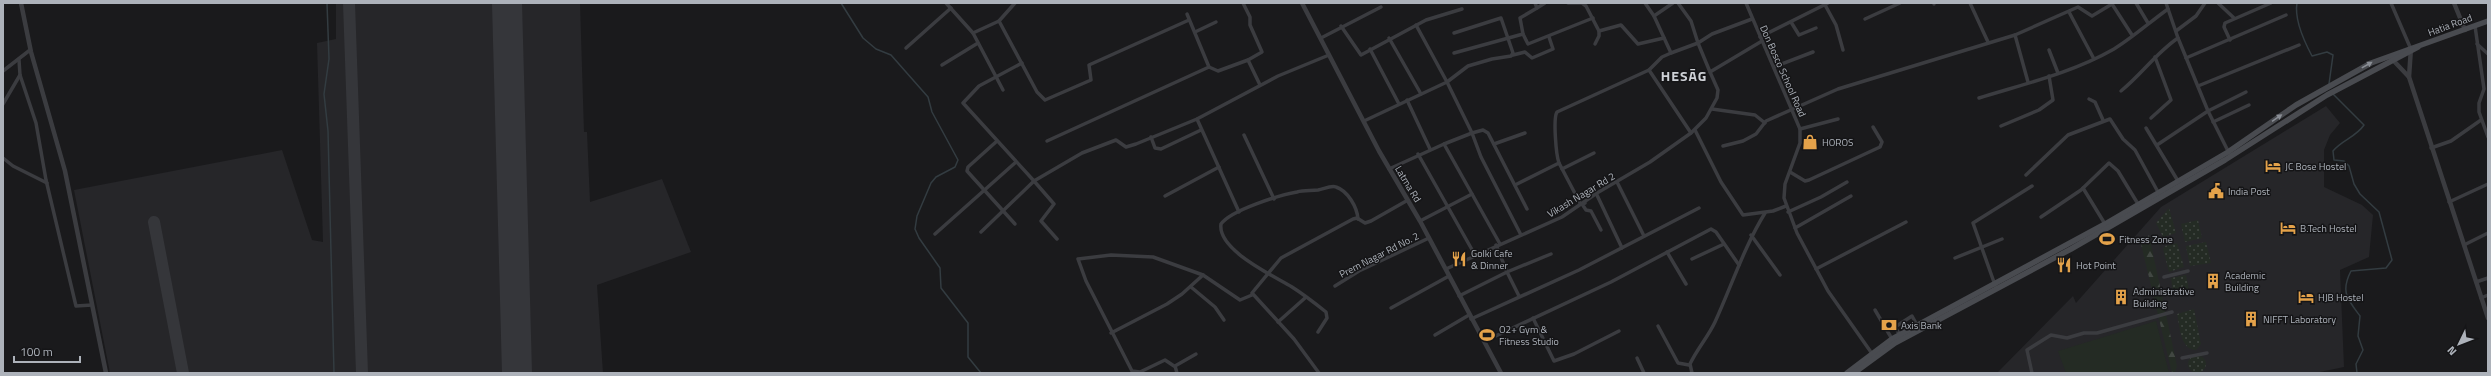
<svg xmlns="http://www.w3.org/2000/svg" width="2491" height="376" font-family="'Titillium Web',sans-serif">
  <defs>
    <pattern id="green-dots" width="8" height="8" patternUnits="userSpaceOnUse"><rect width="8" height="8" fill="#242b24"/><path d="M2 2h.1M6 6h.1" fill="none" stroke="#414742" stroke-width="1.8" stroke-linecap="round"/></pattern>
    <pattern id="forest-firs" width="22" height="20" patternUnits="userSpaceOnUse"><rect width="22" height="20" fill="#242b24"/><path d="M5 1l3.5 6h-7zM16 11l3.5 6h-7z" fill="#414742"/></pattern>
  </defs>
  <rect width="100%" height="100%" fill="#1a1a1c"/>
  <g fill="#262629">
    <path d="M336 3H580L584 132H587L590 202 662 179 691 252 597 285 603 373H110L74 190 282 150 312 240 323 242 317 43 336 39Z"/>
    <path d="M2326 106 2340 123 2330 135 2324 150V187L2362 205 2373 215 2369 257 2340 270 2344 367 2315 373H1997L2073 296 2076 303 2161 207Z"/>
  </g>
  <g fill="url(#green-dots)">
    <path d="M2169 208 2176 233 2163 237 2156 223Z"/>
    <path d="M2198 220 2202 238 2185 242 2181 224Z"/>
    <path d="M2206 242 2211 263 2190 266 2186 246Z"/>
    <path d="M2177 243 2184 267 2169 272 2163 249 2165 246Z"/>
    <path d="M2186 275 2189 290 2173 293 2171 278Z"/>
    <path d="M2194 309 2201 344 2196 350C2180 350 2180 326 2177 314Z"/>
    <circle cx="2197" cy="364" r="9"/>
  </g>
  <path fill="url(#forest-firs)" d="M2149 235 2177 366 2175 373H2172L2141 244Z"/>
  <path fill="#242b24" d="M2156 321 2169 373H2066L2058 351Z"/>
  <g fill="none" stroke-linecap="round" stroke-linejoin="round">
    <g stroke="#333c41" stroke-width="1.5">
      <path d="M327 3 329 59 324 94 328 131 334 373"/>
      <path d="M841 3 863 38 876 49 891 55 928 97 932 112 958 160 955 167 936 177 931 183 917 216 915 229 919 238 940 268 941 288 968 323V357L981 373"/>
      <path d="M2297 3C2294 20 2304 41 2312 56L2327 52 2333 55 2329 84"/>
      <path d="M2333 94 2364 125C2356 137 2342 140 2333 151L2334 160 2344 161 2349 166 2354 184 2360 194 2379 212 2392 260 2386 268 2351 271C2340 292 2348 300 2360 316L2358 336 2363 350 2356 364 2357 373"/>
    </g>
    <g stroke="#35363a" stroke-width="12">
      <path d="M349 3 362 373"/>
      <path d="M154 222 183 373"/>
    </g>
    <path stroke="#35363a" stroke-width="30" d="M507 3 517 373"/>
    <g stroke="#3b3c40" stroke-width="3.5">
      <path d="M946 3 973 33"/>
      <path d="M1015 3 999 21 1037 92 1045 100 1091 80 1089 65 1189 20"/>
      <path d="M1243 3 1250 17V25L1262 52 1248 60"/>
      <path d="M1535 3 1537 8 1545 3"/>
      <path d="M1568 3H1582L1586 6 1599 31V36L1595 44"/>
      <path d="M1645 3 1654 16 1671 53 1662 57 1649 70 1691 133"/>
      <path d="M1678 3 1691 21 1698 43 1712 34 1752 19"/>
      <path d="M1746 3 1800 129V143L1785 184 1784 198 1797 233 1828 291 1873 355"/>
      <path d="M1824 3 1836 25 1843 50"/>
      <path d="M1934 3V4"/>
      <path d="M1970 3 1988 42"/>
      <path d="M2136 3 2148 23"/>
      <path d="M2166 3 2178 38 2208 111 2229 153"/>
      <path d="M2218 3 2234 18"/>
      <path d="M2391 3 2410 47"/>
      <path d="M1537 8 1520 18 1523 34 1528 44 1593 18"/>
      <path d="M2069 12 2094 59"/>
      <path d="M1187 14 1209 67 1218 71 1248 60 1260 85"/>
      <path d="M1654 16 1673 3"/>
      <path d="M1865 19 1900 3"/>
      <path d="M999 21 973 33 1003 90"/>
      <path d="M1791 22 1799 35 1816 28"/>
      <path d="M1341 26 1361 55 1426 20 1462 9"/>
      <path d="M2475 26 2484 89 2479 103V112L2488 137"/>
      <path d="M1599 31 1621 25 1638 44 1664 38"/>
      <path d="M2176 31 2196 16 2205 3"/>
      <path d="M1195 32 1216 22"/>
      <path d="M1454 33 1501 18 1513 53 1511 56 1492 59 1468 66 1447 82 1472 133 1444 144 1500 244"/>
      <path d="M2015 35 2028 82"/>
      <path d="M1760 37 1828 3"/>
      <path d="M1321 38 1381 7"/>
      <path d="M1389 38 1421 94"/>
      <path d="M2230 40 2224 27 2225 23 2271 3"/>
      <path d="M2477 44 2488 54"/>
      <path d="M906 48 951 8"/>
      <path d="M1370 49 1399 104"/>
      <path d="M2049 50 2058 73"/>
      <path d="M1454 53 1523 34"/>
      <path d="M1671 53 1698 43 1710 72"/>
      <path d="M1513 55 1525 52 1532 58 1553 49 1549 37"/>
      <path d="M2186 58 2286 15"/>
      <path d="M19 60 20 75 36 123 46 180 76 306 92 305"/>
      <path d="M1022 63 979 86 963 103 1034 181 1082 153 1116 140 1126 147 1136 144 1197 119 1278 76 1329 55"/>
      <path d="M942 65 978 43"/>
      <path d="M1774 67 1813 52"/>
      <path d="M3 71 30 50"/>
      <path d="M2198 86 2299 45"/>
      <path d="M2121 91C2142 74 2156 53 2178 38"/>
      <path d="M1979 98C2024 84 2072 73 2114 49 2132 38 2150 22 2168 9"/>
      <path d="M2089 99 2095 102 2103 120"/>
      <path d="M1407 100 1430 149"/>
      <path d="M3 104 20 75"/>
      <path d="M1712 109 1755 115 1765 123"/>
      <path d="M2151 118 2171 100 2155 57"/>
      <path d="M1197 119 1239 212"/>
      <path d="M1364 121 1447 82 1416 25"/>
      <path d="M2213 122 2249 105"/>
      <path d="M2001 126 2039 110 2053 100 2049 76"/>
      <path d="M2146 128 2178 181"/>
      <path d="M1800 129 1838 119"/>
      <path d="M1695 130 1721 182 1743 215 1773 211 1786 206"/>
      <path d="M1244 135 1274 199"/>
      <path d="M1151 137 1155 148 1161 149 1201 130"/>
      <path d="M997 141 968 167 967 171 1015 224"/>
      <path d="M1047 141 1209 67"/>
      <path d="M1494 144 1525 133"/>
      <path d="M2157 145 2208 111 2246 92"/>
      <path d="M1723 146 1743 141 1756 134 1766 121 1838 89 2015 35 2078 7 2092 16 2112 4 2132 35"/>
      <path d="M2431 148 2451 141 2481 120"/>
      <path d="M1418 154 1475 255"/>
      <path d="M3 158 13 166 47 183"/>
      <path d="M1559 163C1556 155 1553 118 1557 112L1649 70"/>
      <path d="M1389 169 1444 144"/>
      <path d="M1562 169 1594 153"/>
      <path d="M1790 172 1805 181 1809 180 1880 147 1882 142 1873 127"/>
      <path d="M2026 175 2068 135 2110 119 2123 139 2135 150 2158 192"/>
      <path d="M1617 182 1644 236"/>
      <path d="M1515 185 1559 163 1580 203"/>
      <path d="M2083 188 2105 224"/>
      <path d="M1596 193 1622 248"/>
      <path d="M1165 196 1219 167"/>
      <path d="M2449 202 2488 184"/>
      <path d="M1585 203 1582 204 1586 210 1591 211 1601 230"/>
      <path d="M1788 212 1821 197 1847 182"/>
      <path d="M2041 217 2081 190 2109 163 2118 171 2138 204"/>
      <path d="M1420 221 1472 194"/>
      <path d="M1795 228 1851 196"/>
      <path d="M981 232 1034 181 1054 204 1041 221 1057 239"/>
      <path d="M935 234 1016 162"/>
      <path d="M1521 235 1481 157 1472 133 1483 130 1488 133 1527 209"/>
      <path d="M1751 235 1780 275"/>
      <path d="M1496 245 1507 272 1551 254"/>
      <path d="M2464 245 2488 233"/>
      <path d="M1667 252 1686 284"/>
      <path d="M1955 258 2002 239"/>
      <path d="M1692 259 1724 244"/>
      <path d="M1446 269 1562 217 1597 193 1650 162 1691 133 1706 118 1717 98 1718 90 1710 72 1762 41"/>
      <path d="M1816 269 1906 222"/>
      <path d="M2164 277 2188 271"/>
      <path d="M2476 282 2488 278"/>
      <path d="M1995 285 1973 223 2032 186"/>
      <path d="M1335 286 1359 271 1429 238"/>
      <path d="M1191 287 1215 307 1224 320"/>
      <path d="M1459 296 1507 272 1519 296"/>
      <path d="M2481 298 2488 295"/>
      <path d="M1391 308 1449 276"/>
      <path d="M1875 310 1892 339"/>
      <path d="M1533 318 1554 361 1574 354 1619 331"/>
      <path d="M1471 319 1579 270 1699 208"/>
      <path d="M1278 322 1305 298"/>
      <path d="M1658 326 1678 363 1689 365"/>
      <path d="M1318 332 1327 318 1326 312C1316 304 1303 294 1292 287 1274 276 1217 250 1221 224 1231 210 1280 195 1297 192 1304 190 1311 191 1318 190 1324 189 1331 185 1336 187 1348 191 1357 207 1358 219"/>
      <path d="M1111 333 1167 304 1182 294 1203 275 1240 300 1252 295"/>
      <path d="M1435 335 1469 315"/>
      <path d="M1900 335 1895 327 1912 316 1917 325"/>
      <path d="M1485 341 1611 282 1711 229 1716 232 1739 265"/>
      <path d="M1637 358 1644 373"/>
      <path d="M2182 358 2207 353"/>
      <path d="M1174 366 1165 360 1140 372 1132 371 1086 281 1078 259 1111 255 1153 257 1203 275"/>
      <path d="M1177 373 1175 366 1196 354"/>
      <path d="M1319 373 1294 339 1252 293 1281 258 1353 219 1357 218 1365 223 1371 221 1408 200"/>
      <path d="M1692 373 1690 364C1697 349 1708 337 1715 322 1732 285 1744 247 1765 213"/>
      <path d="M2032 373 2027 350 2051 335 2067 338 2084 333H2097L2172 312"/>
    </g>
    <g stroke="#3b3c40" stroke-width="4.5">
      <path d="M21 3 31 52 65 171 106 373"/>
      <path d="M1302 3 1379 151 1420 221 1501 373"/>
      <path d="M2454 3 2465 30"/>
      <path d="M2411 48 2409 77 2488 318"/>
      <path d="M2391 58 2409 77"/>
    </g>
    <g stroke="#494b50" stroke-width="5.5">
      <path d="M1847 373 1892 339 2105 224 2228 152 2296 105 2371 63 2488 21"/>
      <path d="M1854 373 1895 343 2071 249 2225 160 2327 95 2418 47"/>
    </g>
  </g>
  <defs><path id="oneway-solid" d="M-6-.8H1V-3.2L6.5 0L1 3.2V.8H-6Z"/></defs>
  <g fill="#8a8e95">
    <use href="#oneway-solid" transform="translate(2367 65) rotate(-29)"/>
    <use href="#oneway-solid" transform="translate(2277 118) rotate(-34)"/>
  </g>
  <defs>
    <symbol id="shop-bare" viewBox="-9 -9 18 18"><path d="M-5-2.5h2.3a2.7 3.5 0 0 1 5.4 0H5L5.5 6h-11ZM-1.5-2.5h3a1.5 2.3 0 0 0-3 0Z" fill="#e4a24a" stroke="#151517" stroke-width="2.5" paint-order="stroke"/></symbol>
    <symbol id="hotel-bare" viewBox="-9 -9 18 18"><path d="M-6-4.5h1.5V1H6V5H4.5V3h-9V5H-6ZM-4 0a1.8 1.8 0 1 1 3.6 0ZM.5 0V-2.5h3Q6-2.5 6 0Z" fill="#e4a24a" stroke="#151517" stroke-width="2.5" paint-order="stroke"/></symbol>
    <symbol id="civic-bare" viewBox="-9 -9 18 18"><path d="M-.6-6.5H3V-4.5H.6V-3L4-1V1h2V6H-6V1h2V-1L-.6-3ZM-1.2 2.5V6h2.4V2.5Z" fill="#e4a24a" stroke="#151517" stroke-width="2.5" paint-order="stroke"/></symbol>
    <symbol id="stadium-bare" viewBox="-9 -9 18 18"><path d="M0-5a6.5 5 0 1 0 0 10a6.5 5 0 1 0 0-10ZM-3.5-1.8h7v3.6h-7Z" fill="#e4a24a" stroke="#151517" stroke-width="2.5" paint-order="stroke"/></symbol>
    <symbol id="restaurant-bare" viewBox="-9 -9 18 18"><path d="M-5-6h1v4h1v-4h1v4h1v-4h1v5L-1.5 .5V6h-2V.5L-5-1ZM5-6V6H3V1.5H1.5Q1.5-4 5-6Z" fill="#e4a24a" stroke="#151517" stroke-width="2.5" paint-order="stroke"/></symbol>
    <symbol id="building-bare" viewBox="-9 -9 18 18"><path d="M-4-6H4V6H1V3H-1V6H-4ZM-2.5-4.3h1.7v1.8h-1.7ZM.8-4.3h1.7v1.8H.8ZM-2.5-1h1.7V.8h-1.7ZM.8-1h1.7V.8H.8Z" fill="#e4a24a" stroke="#151517" stroke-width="2.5" paint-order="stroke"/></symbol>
    <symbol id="bank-bare" viewBox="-9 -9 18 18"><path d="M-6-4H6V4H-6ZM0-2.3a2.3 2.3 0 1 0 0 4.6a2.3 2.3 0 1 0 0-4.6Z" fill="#e4a24a" stroke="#151517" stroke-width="2.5" paint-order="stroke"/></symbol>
  </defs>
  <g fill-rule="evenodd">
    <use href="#shop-bare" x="1799" y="131" width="22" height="22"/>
    <use href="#hotel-bare" x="2262" y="155" width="22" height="22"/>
    <use href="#civic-bare" x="2205" y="180" width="22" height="22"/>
    <use href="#hotel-bare" x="2277" y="217" width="22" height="22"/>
    <use href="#stadium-bare" x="2096" y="228" width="22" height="22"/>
    <use href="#restaurant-bare" x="1448" y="248" width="22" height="22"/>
    <use href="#restaurant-bare" x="2053" y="254" width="22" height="22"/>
    <use href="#building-bare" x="2202" y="270" width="22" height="22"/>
    <use href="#building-bare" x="2110" y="286" width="22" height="22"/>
    <use href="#hotel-bare" x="2295" y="286" width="22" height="22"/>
    <use href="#building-bare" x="2240" y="308" width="22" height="22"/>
    <use href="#bank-bare" x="1878" y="314" width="22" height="22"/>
    <use href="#stadium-bare" x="1476" y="324" width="22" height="22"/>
  </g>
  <g text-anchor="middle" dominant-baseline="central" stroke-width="3" stroke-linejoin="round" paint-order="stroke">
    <g font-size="10" fill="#adb2ba" stroke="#151517">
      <text transform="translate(2450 25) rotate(-20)">Hatia Road</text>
      <text transform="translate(1783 71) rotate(66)">Don Bosco School Road</text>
      <text transform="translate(1408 184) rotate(59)">Latma Rd</text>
      <text transform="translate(1581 195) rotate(-31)">Vikash Nagar Rd 2</text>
      <text transform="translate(1379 255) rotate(-27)">Prem Nagar Rd No. 2</text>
    </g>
    <g font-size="10" fill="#adb2ba" stroke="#151517" text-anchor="start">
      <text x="1822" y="142">HOROS</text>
      <text x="2285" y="166">JC Bose Hostel</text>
      <text x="2228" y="191">India Post</text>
      <text x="2300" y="228">B.Tech Hostel</text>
      <text x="2119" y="239">Fitness Zone</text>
      <text x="1471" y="253">Golki Cafe<tspan x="1471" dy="12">&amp; Dinner</tspan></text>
      <text x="2076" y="265">Hot Point</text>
      <text x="2225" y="275">Academic<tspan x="2225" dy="12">Building</tspan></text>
      <text x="2133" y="291">Administrative<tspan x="2133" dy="12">Building</tspan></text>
      <text x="2318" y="297">HJB Hostel</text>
      <text x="2263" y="319">NIFFT Laboratory</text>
      <text x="1901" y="325">Axis Bank</text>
      <text x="1499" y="329">O2+ Gym &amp;<tspan x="1499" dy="12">Fitness Studio</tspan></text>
    </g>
    <g font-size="14" font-weight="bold" letter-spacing="1" fill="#ced1d6" stroke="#151517">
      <text x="1684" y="75">HESĀG</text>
    </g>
  </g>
  <rect width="2491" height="376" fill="none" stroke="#adb2ba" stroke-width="8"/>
  <g transform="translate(2459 344) rotate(227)" stroke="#151517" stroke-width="3" paint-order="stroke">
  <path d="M0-3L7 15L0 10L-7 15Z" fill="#adb2ba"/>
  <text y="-6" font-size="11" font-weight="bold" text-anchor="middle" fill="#adb2ba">N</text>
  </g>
  <path d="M14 356v6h66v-6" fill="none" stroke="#adb2ba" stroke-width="2"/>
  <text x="20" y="356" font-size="12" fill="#adb2ba" stroke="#151517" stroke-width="3" paint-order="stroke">100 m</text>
</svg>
